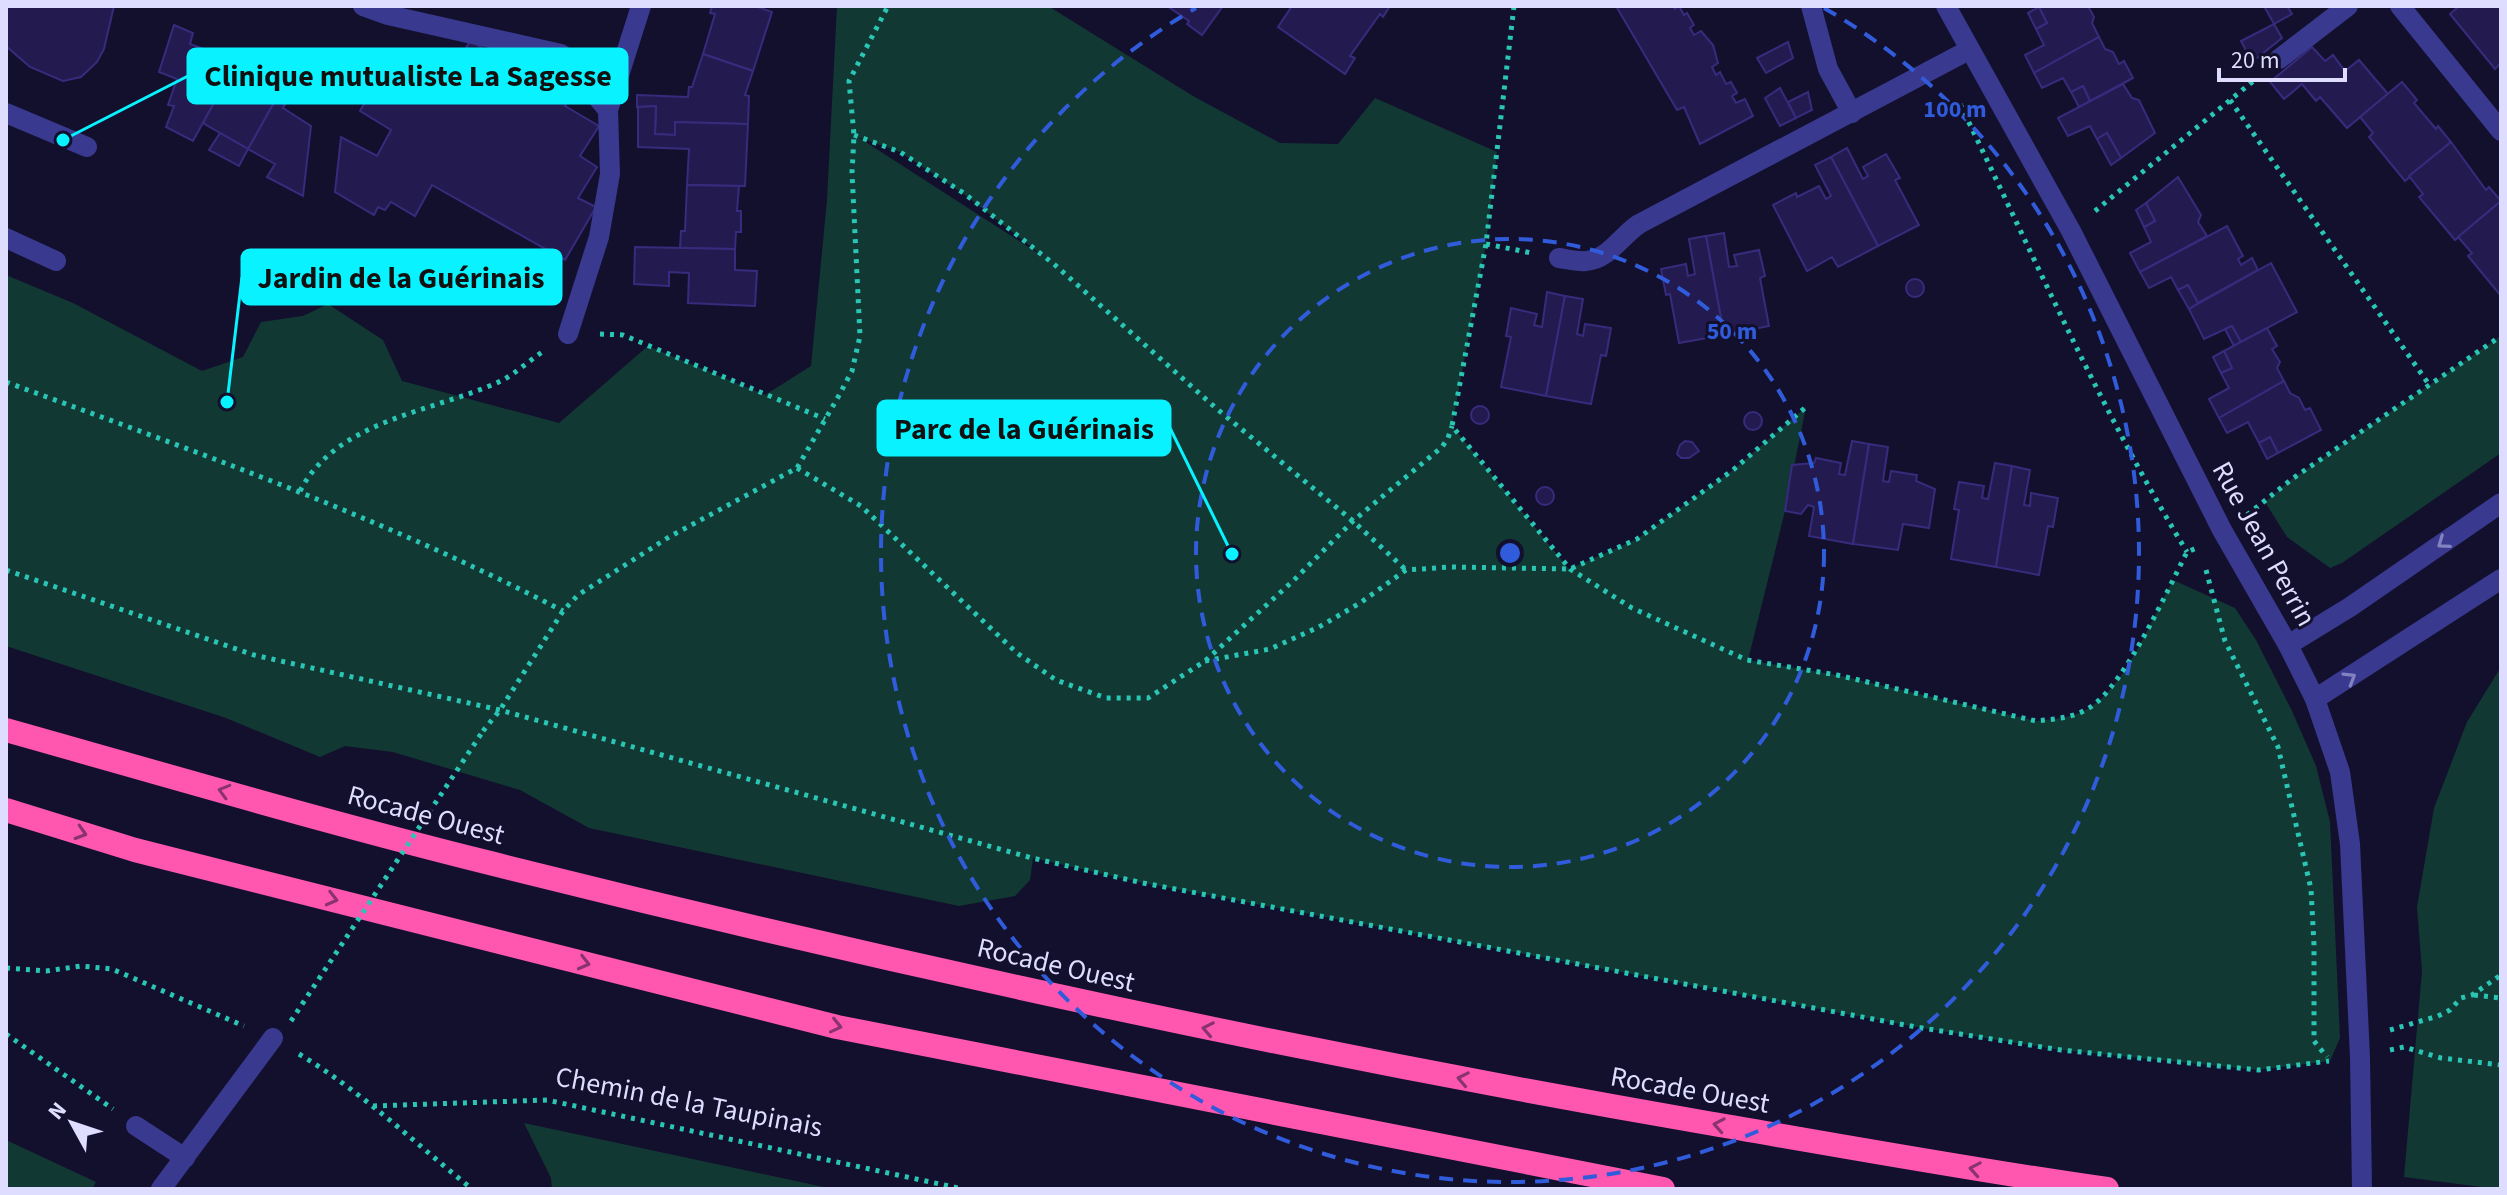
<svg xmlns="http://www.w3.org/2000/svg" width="2507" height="1195" font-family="'Source Sans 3',sans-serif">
  <rect width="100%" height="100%" fill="#13102d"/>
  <g fill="#123834" fill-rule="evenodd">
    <path d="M837 6H1048L1193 96 1280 143 1338 144 1375 98 1497 152 1486 244 1452 426 1569 569 1637 539 1733 470 1806 407 1785 511 1748 660 1837 675 2036 721C2054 719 2073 718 2089 708 2126 686 2152 618 2173 580L2235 608 2256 640 2292 711 2316 766 2330 822 2340 1038 2330 1061 2258 1070 2061 1050 1916 1027 1143 883 1033 858 1030 880 1015 896 959 906 589 828 520 790 393 752 345 746 320 757 226 718 6 646V275L73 303 202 371 243 357 261 322 303 316 328 304 383 340 402 381 559 423 648 346 765 395 811 366 827 200ZM858 137 900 152 965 195 1044 257Z"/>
    <path d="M2501 336V453L2342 563 2330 568 2287 537 2265 502 2292 479Z"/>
    <path d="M2501 667V1189H2497L2404 1177 2422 971 2417 907 2434 808 2467 722Z"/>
    <path d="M524 1123 833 1189H552L551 1178Z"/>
    <path d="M6 1140 96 1182 92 1189H6Z"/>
  </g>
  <g fill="#231b4f" stroke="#372b7d" stroke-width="2">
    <path d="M6 6H114L104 49 97 62 81 77 63 81 30 67 7 47Z"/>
    <path d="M712 6H755L772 12 753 71 703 54 715 14 710 13Z"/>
    <path d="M1167 6H1223L1202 35 1187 24 1189 21Z"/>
    <path d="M1292 6H1390L1383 17 1380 14 1350 56 1355 58 1345 74 1278 27Z"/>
    <path d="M1616 6H1673L1675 9 1679 6 1684 15 1687 13 1694 25 1690 28 1694 35 1701 31 1713 45 1718 63 1712 67 1716 75 1720 72 1726 84 1731 82 1737 93 1732 96 1736 103 1745 99 1753 116 1700 144 1684 107 1677 110Z"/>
    <path d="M2088 6 2094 17 2092 23 2099 37 2034 73 2025 55 2044 45 2036 29 2047 23 2039 7Z"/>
    <path d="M2264 6H2287L2292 14 2274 24Z"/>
    <path d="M2459 6H2501V63L2495 69 2450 14Z"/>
    <path d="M2039 7 2047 23 2036 29 2028 13Z"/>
    <path d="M2274 24 2282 38 2252 62 2241 41Z"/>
    <path d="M174 25 193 33 190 44 225 57 219 74 228 77 193 141 166 127 174 106 168 105 177 79 159 72Z"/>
    <path d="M2099 37 2105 49 2113 52 2119 64 2124 61 2133 78 2090 101 2083 86 2071 92 2063 78 2042 88 2034 73Z"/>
    <path d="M470 41 506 62 501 68 521 79 528 69 542 64 579 83 565 106 599 126 580 156 597 167 578 198 596 207 565 260 432 185 415 216 391 202 385 210 378 207 374 215 335 192 341 137 377 156 391 130 360 111 390 59 443 89Z"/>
    <path d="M1788 42 1793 58 1766 73 1757 58Z"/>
    <path d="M2312 47 2325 61 2333 55 2345 71 2359 60 2388 94 2347 128 2320 97 2316 101 2302 84 2284 99 2270 82Z"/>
    <path d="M703 54 753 71 745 95 749 96 748 124 675 122V135L655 134 656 106 637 107V95L688 97 689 87H692Z"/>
    <path d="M286 60 282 71 298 80 283 108 311 126 303 196 267 177 275 164 248 149 273 104 265 99Z"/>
    <path d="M228 77 273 104 248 149 203 123Z"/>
    <path d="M2402 82 2417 100 2414 103 2436 129 2438 126 2451 142 2405 181 2369 137 2373 133 2360 117Z"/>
    <path d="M2123 84 2132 98 2139 100 2155 133 2121 158 2107 133 2097 139 2090 126 2068 136 2058 118Z"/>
    <path d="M2083 86 2090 101 2079 107 2071 92Z"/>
    <path d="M1780 88 1796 118 1780 126 1765 98Z"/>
    <path d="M1808 92 1812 110 1796 118 1788 102Z"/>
    <path d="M656 106 655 134 675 135V122L748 124 745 186 687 185 689 149 638 147V107Z"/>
    <path d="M220 133 248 149 239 166 209 150Z"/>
    <path d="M2107 133 2121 158 2111 165 2097 139Z"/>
    <path d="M2451 142 2486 190 2489 187 2501 201 2455 240 2419 197 2423 194 2409 176Z"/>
    <path d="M1847 148 1863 179 1868 176 1863 167 1886 154 1900 178 1895 180 1919 225 1878 246 1831 157Z"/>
    <path d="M1831 157 1878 246 1838 267 1832 257 1807 271 1773 205 1796 193 1797 197 1819 186 1826 199 1831 196 1815 165Z"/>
    <path d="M2178 177 2201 215 2198 222 2207 236 2140 272 2130 253 2151 242 2144 227 2155 221 2146 203Z"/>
    <path d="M687 185 739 186 737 211H741V232H736L735 249 680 248 681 231H685Z"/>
    <path d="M2501 201V296L2468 256 2472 253 2458 237Z"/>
    <path d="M2146 203 2155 221 2144 227 2136 210Z"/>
    <path d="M2227 226 2243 256 2238 259 2241 265 2252 258 2258 270 2198 303 2188 285 2178 290 2171 277 2149 288 2140 272Z"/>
    <path d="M1724 233 1729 267 1737 266 1734 255 1759 250 1765 276 1760 278 1769 326 1724 335 1706 236Z"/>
    <path d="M1706 236 1724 335 1679 343 1670 294 1666 295 1661 269 1686 264 1688 276 1695 274 1689 239Z"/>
    <path d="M635 247 735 249V270L757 271 755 306 688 303 689 273 669 272V286L634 284Z"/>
    <path d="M2271 263 2297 312 2241 342 2232 326 2204 339 2189 309Z"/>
    <circle cx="1915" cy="288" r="9"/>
    <path d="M2188 285 2198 303 2189 309 2178 290Z"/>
    <path d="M1547 292 1565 296 1546 396 1501 387 1511 337 1506 336 1511 308 1537 314 1534 325 1542 327Z"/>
    <path d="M1565 296 1583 299 1577 334 1583 336 1585 324 1611 328 1606 356 1601 355 1591 404 1546 396Z"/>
    <path d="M2232 326 2241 342 2234 346 2225 329Z"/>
    <path d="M2267 328 2277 346 2272 349 2280 362 2277 368 2284 381 2219 418 2209 399 2229 388 2221 373 2232 368 2224 351Z"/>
    <path d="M2224 351 2232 368 2221 373 2213 357Z"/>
    <path d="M2284 381 2290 393 2299 398 2305 410 2310 408 2321 430 2278 453 2270 437 2259 443 2248 422 2227 433 2219 418Z"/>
    <circle cx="1480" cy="415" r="9"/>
    <circle cx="1753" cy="421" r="9"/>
    <path d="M2270 437 2278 453 2267 459 2259 443Z"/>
    <path d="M1685 441 1692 442 1699 451 1689 458H1681L1677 454 1680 445Z"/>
    <path d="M1852 441 1869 444 1853 544 1809 536 1814 507 1808 505 1801 514 1785 511 1792 465 1814 463 1816 458 1841 463 1839 474 1845 475Z"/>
    <path d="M1869 444 1888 447 1883 481 1889 482 1891 471 1917 475 1916 481 1935 489 1929 528 1903 524 1898 550 1853 544Z"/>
    <path d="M1995 463 2012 466 1996 567 1951 559 1959 510 1954 509 1959 482 1984 486 1982 498 1988 499Z"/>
    <path d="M2012 466 2030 470 2024 505 2030 506 2031 493 2058 498 2053 527 2048 526 2039 575 1996 567Z"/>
    <circle cx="1545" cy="496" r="9"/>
  </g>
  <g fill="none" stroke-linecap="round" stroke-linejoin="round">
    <g stroke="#29c6b5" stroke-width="5" stroke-dasharray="4 6" stroke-linecap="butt">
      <path d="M1514 6 1486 244 1452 426 1570 569 1632 608 1747 660 1837 675 2036 721C2055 719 2073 718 2089 708 2124 687 2167 591 2187 552L2199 547"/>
      <path d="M2230 100 2430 386"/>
      <path d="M1960 104C2033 254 2100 409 2187 552"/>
      <path d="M854 135 900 152 965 194 1055 265 1217 409 1353 521 1406 570"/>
      <path d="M2095 211 2257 78"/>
      <path d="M1486 244 1532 253"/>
      <path d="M600 334 623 335 825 419"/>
      <path d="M6 382C194 451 384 518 563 611"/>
      <path d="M797 468 861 506 1017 653 1056 680 1106 698H1148L1205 661 1294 580 1353 521 1442 447 1448 438 1452 426"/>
      <path d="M300 491C338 418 436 412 503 380 517 372 530 360 544 351"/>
      <path d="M2247 515 2292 479 2501 336"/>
      <path d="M6 570 254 655 500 710 1032 858 1143 883 1916 1027 2061 1050 2258 1070 2329 1061"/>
      <path d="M2206 570 2225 641 2278 747 2311 889 2314 945V1041L2327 1057"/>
      <path d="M1205 661 1270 649 1319 627 1360 603 1406 570 1450 567 1570 569 1637 539 1733 470 1806 407"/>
      <path d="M483 731 500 710 563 611 578 595 669 537 797 468 837 399 852 371 860 336 852 173 854 135 849 81 888 6"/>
      <path d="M6 968 46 971 81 966 112 969 244 1026"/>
      <path d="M2474 995 2501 998"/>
      <path d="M2390 1030 2438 1016 2450 1010 2461 998 2472 995 2501 975"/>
      <path d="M6 1034 113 1109"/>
      <path d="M2390 1050 2404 1047 2441 1058 2501 1065"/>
      <path d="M299 1054C362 1092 415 1143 472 1189"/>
      <path d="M373 1106 547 1100 963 1189"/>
    </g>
    <g stroke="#38398f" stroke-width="20">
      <path d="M363 6 388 15 561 54 608 110 610 174 599 237 568 334"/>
      <path d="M1811 6 1828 69 1852 113"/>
      <path d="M1946 6 2071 231 2222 530 2288 645 2315 699 2340 772 2350 844 2360 1057 2362 1189"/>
      <path d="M2400 6 2501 131"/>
      <path d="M2279 59 2348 6"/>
      <path d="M608 110 641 6"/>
      <path d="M6 113 87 147"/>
      <path d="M6 238 56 261"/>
      <path d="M1559 258C1567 259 1577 262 1586 261 1608 260 1622 235 1639 224L1969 50"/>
      <path d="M2288 645 2350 607 2501 503"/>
      <path d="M2315 699 2501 579"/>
      <path d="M136 1126 185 1158"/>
      <path d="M161 1189 273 1038"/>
    </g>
    <g stroke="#ff57b0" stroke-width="24">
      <path d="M6 730C166 775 325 822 486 862 888 963 1293 1051 1702 1122 1837 1145 1972 1170 2107 1189"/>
      <path d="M6 810 135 850 837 1027 1663 1189"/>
    </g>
    <path stroke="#29c6b5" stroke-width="5" stroke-dasharray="4 6" stroke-linecap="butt" d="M291 1021 483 731"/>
  </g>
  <defs><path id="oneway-chevron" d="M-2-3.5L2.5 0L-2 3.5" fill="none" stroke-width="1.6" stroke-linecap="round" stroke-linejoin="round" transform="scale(2)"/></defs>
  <g stroke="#8382c1">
    <use href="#oneway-chevron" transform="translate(2443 543) rotate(145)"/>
    <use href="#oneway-chevron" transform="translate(2350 678) rotate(-31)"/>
  </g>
  <g stroke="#89346e">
    <use href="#oneway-chevron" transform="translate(224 791) rotate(-164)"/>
    <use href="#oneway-chevron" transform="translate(81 833) rotate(17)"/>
    <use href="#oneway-chevron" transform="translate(332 899) rotate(14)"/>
    <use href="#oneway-chevron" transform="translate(584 963) rotate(14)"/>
    <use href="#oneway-chevron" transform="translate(836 1026) rotate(13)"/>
    <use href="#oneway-chevron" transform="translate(1208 1029) rotate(-169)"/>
    <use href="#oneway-chevron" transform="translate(1463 1079) rotate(-169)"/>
    <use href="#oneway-chevron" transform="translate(1719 1125) rotate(-170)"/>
    <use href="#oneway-chevron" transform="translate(1975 1169) rotate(-170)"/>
  </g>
  <g fill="none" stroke="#305cdc" stroke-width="4" stroke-dasharray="14 10">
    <circle cx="1510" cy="553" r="314"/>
    <path d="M1824 8A629 629 0 1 1 1196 8"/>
  </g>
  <g text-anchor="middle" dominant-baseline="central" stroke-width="6" stroke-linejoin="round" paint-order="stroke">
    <g font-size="28" fill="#dedcff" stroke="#13102d">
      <text transform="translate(2264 544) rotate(61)">Rue Jean Perrin</text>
      <text transform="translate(426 815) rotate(15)">Rocade Ouest</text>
      <text transform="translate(1056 965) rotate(13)">Rocade Ouest</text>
      <text transform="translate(1690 1090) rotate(10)">Rocade Ouest</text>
      <text transform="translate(689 1102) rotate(11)">Chemin de la Taupinais</text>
    </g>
  </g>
  <circle cx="1510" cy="553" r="12" fill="#305cdc" stroke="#13102d" stroke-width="4"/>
  <g font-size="24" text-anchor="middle" font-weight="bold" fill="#305cdc" stroke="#13102d" stroke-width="6" stroke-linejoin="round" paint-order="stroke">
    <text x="1955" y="117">100 m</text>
    <text x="1732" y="339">50 m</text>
  </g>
  <path fill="none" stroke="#08f3ff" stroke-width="3" d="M63 140L188 76M227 402L242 277M1232 554L1170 428"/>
  <g fill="#08f3ff" stroke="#13102d" stroke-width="3">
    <circle cx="63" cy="140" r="8"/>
    <circle cx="227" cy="402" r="8"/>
    <circle cx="1232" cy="554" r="8"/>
  </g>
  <g fill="#08f3ff" stroke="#08f3ff" stroke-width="3">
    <rect x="188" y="49" width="439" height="54" rx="8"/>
    <rect x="242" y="250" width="319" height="54" rx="8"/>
    <rect x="878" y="401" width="292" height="54" rx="8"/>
  </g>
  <g font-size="30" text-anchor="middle" font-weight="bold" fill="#111">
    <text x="408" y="86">Clinique mutualiste La Sagesse</text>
    <text x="401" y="288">Jardin de la Guérinais</text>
    <text x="1024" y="439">Parc de la Guérinais</text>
  </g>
  <rect width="2507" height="1195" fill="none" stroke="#dedcff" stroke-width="16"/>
  <g transform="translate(72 1123) rotate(310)" stroke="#13102d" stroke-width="6" paint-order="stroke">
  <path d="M0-6L14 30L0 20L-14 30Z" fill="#dedcff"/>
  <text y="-12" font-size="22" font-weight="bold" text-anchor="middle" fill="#dedcff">N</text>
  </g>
  <path d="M2219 68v12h126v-12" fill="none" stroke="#dedcff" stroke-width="4"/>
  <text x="2231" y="68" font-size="24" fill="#dedcff" stroke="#13102d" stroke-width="6" paint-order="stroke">20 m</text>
</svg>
